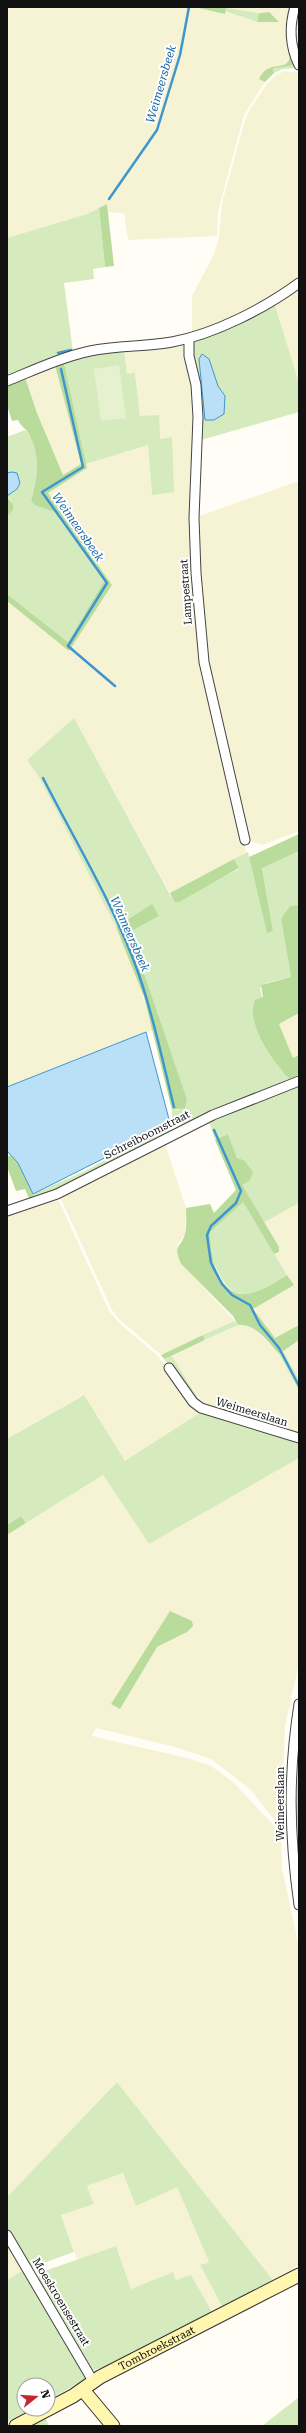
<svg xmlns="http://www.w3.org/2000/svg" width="306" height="2433" font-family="'Roboto Serif',serif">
  <rect width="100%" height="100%" fill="#fffdf5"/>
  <g fill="#f6f3d4" fill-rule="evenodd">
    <path d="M7 7H194L225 14V11L257 22H278L265 12 248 13 219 7H293L289 60 286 64 279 65 259 78 265 82 244 115 218 211 217 236 128 240 124 213 108 212 107 204 87 214 7 238Z"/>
    <path d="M299 7V59L294 39V22Z"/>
    <path d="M285 71 299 73V278L275 296 230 319 192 334V296L214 254 219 237 222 203 244 124 249 111 267 84 276 75Z"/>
    <path d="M299 288V383L275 305Z"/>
    <path d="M183 344 186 346 194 392 200 634 246 853 170 893 74 719 27 760 39 777 112 918 136 974 153 1030 7 1087V601L69 650 112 585 48 493 87 468 86 464 148 445 152 494 172 438 160 439 140 417 135 373 127 375 124 350Z"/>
    <path d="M55 365 81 464 63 475 37 413 25 377Z"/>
    <path d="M299 481V831L263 845 247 840 206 660 196 517Z"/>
    <path d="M299 1013V1055L293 1058 279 1024Z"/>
    <path d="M165 1144 186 1208 185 1235 177 1245V1254L181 1264 235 1321 161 1355 120 1320 112 1310 60 1197Z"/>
    <path d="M56 1200 59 1201 109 1311 121 1325 158 1356 186 1397 201 1412 125 1462 83 1395 7 1439V1215Z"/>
    <path d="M299 1203V1325L275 1339 253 1309 294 1285 274 1254 279 1252V1247L263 1223Z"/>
    <path d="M246 1324 259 1333 279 1354 298 1389 299 1436 203 1404 172 1356 238 1325Z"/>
    <path d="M299 1340V1379L283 1351Z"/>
    <path d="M299 1458V1663L285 1726 281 1835 282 1868 299 1947V2265L273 2280 117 2082 7 2197V1535L103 1475 149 1544ZM170 1611 187 1632 157 1647 112 1704ZM96 1728 175 1747 211 1759 250 1789 277 1823 276 1828 233 1782 211 1766 191 1759 92 1736Z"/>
    <path d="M123 2173 177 2187 209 2262 200 2265 222 2306 212 2312 191 2275 176 2281 173 2272 131 2289 116 2246 77 2260 61 2215 94 2204 86 2186Z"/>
    <path d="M7 2245 22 2271 7 2280Z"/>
  </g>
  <g fill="#d5ebbd" fill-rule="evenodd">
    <path d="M226 8 259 13 257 22 225 11Z"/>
    <path d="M295 63 296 68 282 69 274 73 273 70 274 68Z"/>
    <path d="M99 208 105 267 93 269 94 279 64 283 73 352 7 375V238L87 214Z"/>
    <path d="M275 305 299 383V412L201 440 192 343ZM199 359H209L218 386 225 396 204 411Z"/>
    <path d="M124 350 127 374 135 373 140 416 159 415 160 439 172 437 174 492 152 495 148 445 86 464 64 363 87 355Z"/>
    <path d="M25 430C43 443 36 483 31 501L58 513 104 581 68 642 7 594V516L11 500 7 496 17 489 7 473V437Z"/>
    <path d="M74 718 174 902 239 869 234 859 248 852 267 932 273 931 262 867 299 851V907L297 905 281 919 291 977 266 983 260 988 277 1065 289 1079 180 1125 176 1124 172 1118V1110H178L187 1099 130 932 159 916 152 905 116 927 39 777 27 760Z"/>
    <path d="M299 1086V1203L263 1223 241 1185 244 1160 237 1158 228 1134 215 1140 209 1122Z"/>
    <path d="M168 1126 170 1130 86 1175 41 1197H34L33 1194 85 1171Z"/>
    <path d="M243 1202 287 1275C275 1282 260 1295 245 1294 242 1294 236 1293 233 1291 220 1285 204 1244 211 1231 218 1219 233 1210 243 1202Z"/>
    <path d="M235 1321 238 1325 205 1340 203 1335Z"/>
    <path d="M283 1351 299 1379V1391L279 1354Z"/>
    <path d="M172 1356 200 1401 203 1405 201 1406 164 1359Z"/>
    <path d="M84 1395 125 1461 201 1412 299 1441V1458L149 1544 103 1475 26 1523 21 1516 7 1525V1439Z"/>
    <path d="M117 2082 273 2280 222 2306 200 2265 209 2262 177 2187 136 2206 123 2173 87 2186 94 2204 61 2215 74 2252 32 2267 7 2228V2197Z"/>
    <path d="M116 2246 131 2289 173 2272 176 2280 191 2275 212 2312 104 2367 93 2370 39 2279V2273Z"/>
    <path d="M22 2271 86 2379 48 2400V2385H24V2409H31L7 2422V2280Z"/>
    <path d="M299 2397V2426H262Z"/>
    <path d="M45 2417 49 2426H28Z"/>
  </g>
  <g fill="#b9dc9c">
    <path d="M175 7H219L226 8 225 14 194 7Z"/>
    <path d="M269 12 279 22H257L259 13Z"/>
    <path d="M290 52 294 65 274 68 273 69 274 73 265 82 259 79C266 65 273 68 286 64L289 60Z"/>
    <path d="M107 204 114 266 105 267 99 208Z"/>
    <path d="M64 363 87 468 48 493 112 585 69 651 7 601V594L68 642 104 581 58 513 35 505 31 501C37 479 41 455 29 434 26 428 21 427 18 420L12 421 7 405V384L25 377 37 413 63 475 81 464 55 365Z"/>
    <path d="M7 496 13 505V510L7 516Z"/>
    <path d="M299 834V851L262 868 273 931 267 933 249 857Z"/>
    <path d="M234 859 239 868 179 902H174L170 893Z"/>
    <path d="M152 904 159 916 130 932 187 1099 185 1108 172 1110 144 997 116 927Z"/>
    <path d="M297 905 299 907V1013L279 1024 293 1058 299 1055V1075L289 1079C274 1062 245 1024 255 1000L263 997 261 985 291 977 281 919 290 906Z"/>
    <path d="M228 1134 237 1158 244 1160 253 1172 250 1180 242 1185 279 1247V1252L274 1254 243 1202 210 1232C209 1254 218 1297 247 1294 262 1292 274 1283 287 1275L294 1285 253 1309 275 1338 299 1325V1340L279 1354C268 1342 255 1323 238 1325L233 1316 181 1264C172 1243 181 1249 185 1234 187 1226 186 1216 186 1208L210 1204 214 1213 236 1190 215 1140Z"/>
    <path d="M11 1155 18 1163 34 1197 29 1199 25 1189 16 1191 7 1167V1157Z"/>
    <path d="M203 1335 205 1340 169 1357 164 1359 161 1355Z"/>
    <path d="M21 1516 26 1523 7 1535V1525Z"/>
    <path d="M170 1611 192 1621 193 1626 187 1632 157 1647 120 1709 111 1704Z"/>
    <path d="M299 1743V1855L296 1811Z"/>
  </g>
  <path fill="#e6f2cf" d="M119 365 126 418 101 421 94 369Z"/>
  <g fill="#b9e0f7" stroke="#3f96cf">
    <path d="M202 354 209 359 218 386 225 396 224 414 214 420H205L199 359Z"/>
    <path d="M12 472 17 473 20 483 17 489 7 496V473Z"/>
    <path d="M146 1032 170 1123 168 1126 33 1194 18 1163 7 1151V1087Z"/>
  </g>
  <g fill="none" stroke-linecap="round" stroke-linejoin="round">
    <g stroke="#3f96cf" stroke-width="2.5">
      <path d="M109 199 157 130 180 55 189 7"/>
      <path d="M58 353 71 350"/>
      <path d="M61 369 83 467 42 492 107 583 68 646 115 686"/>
      <path d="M43 778C76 843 115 906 139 975 154 1018 163 1063 174 1107"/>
      <path d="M214 1130 241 1191 236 1203 211 1226 207 1235 211 1263 222 1284 232 1295 250 1305 260 1325 279 1348 299 1386"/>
    </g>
    <defs>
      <g id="street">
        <path d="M295 7C289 26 290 47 299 65"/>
        <path d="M189 338V356L196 385 198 417 194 518 196 573 204 662 245 840"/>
        <path d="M7 381C34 370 62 357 90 351 117 345 145 347 172 342 215 334 265 308 299 283"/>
        <path d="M7 1211 57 1194 213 1115 299 1081"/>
        <path d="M169 1368 193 1402 201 1408 299 1438"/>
        <path d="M299 1704C288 1774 289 1834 299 1905"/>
        <path d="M7 2235 93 2381"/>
      </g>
      <g id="secondary">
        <path d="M83 2390 113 2426"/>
        <path id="s1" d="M16 2426 73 2396 100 2377 299 2275"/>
      </g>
    </defs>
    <use href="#street" stroke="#444" stroke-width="11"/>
    <use href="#secondary" stroke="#333" stroke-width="15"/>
    <use href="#street" stroke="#fff" stroke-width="9"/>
    <use href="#secondary" stroke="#fff6b0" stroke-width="13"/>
  </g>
  <g text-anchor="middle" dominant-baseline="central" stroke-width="4" stroke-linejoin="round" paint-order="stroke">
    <g font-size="11" fill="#111" stroke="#fff">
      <text transform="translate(186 592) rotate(-94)">Lampestraat</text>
      <text transform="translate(147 1135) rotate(-27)">Schreiboomstraat</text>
      <text transform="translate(252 1412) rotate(17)">Weimeerslaan</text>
      <text transform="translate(280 1804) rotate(-90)">Weimeerslaan</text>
      <text transform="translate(61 2302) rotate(59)">Moeskroensestraat</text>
      <text stroke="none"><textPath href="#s1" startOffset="161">Tombroekstraat</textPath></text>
    </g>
    <g font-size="12" font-style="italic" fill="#1768a6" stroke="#fff">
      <text transform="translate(161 84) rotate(-74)">Weimeersbeek</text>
      <text transform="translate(78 527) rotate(55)">Weimeersbeek</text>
      <text transform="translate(130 934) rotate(66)">Weimeersbeek</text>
    </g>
  </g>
  <rect width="306" height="2433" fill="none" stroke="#111111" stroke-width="16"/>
  <g transform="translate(36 2397) rotate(73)"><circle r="19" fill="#ffffff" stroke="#a0a0a0"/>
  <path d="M0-3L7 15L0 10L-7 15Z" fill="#c4262e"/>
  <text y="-6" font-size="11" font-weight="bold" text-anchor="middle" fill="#111111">N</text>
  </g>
</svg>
